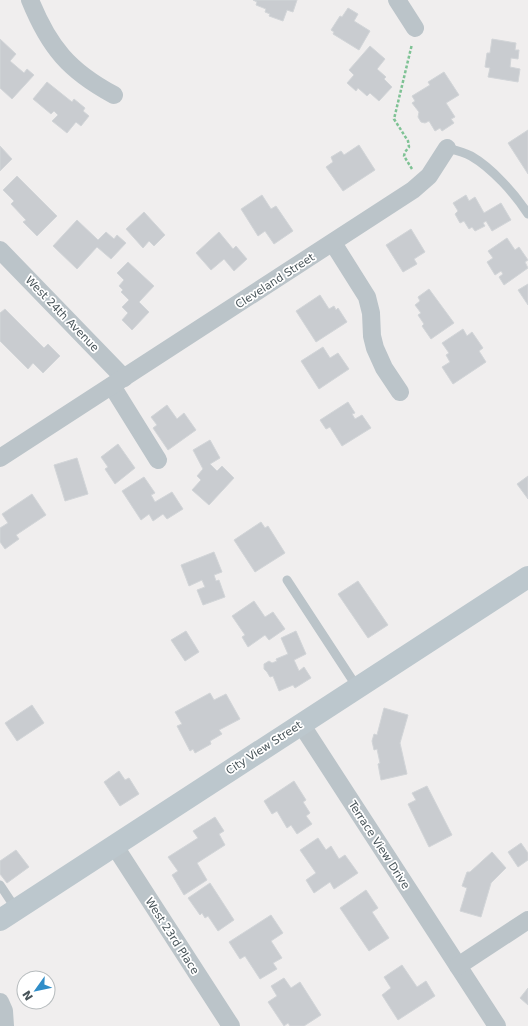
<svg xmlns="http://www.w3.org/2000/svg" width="528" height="1026" font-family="'DejaVu Sans',sans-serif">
  <rect width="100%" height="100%" fill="#f0eeee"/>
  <g fill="#c9ccd0" stroke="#d2d5d8">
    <path d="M253 0H297L293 12 287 10 283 21 269 16 270 14 265 12 266 9 256 5 257 2Z"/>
    <path d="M348 8 358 14 354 21 370 31 359 50 333 34 334 32 331 30 340 16 342 17Z"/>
    <path d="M0 39 16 54 10 61 24 73 27 69 34 75 12 99 0 88Z"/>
    <path d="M492 39 516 43 515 50H519L518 59 511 58 510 67 520 69 518 82 488 77 490 68 485 67 487 53H490Z"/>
    <path d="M370 46 385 59 377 69 386 77 384 79 392 87 379 101 370 93 367 96 358 88 356 91 347 83 354 75 349 70Z"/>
    <path d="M444 72 459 95 446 103 455 117 451 119 454 123 442 131 440 128 435 131 429 121 425 123 421 122 418 117 419 112 412 103 415 101 412 96 430 85 428 82Z"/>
    <path d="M47 82 72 102 74 99 85 108 83 111 89 116 81 126 76 122 67 133 52 121 58 115 54 111 51 114 33 99Z"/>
    <path d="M528 130V174L508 143Z"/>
    <path d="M359 145 375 170 343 191 326 167 333 162 331 157 341 151 344 155Z"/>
    <path d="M0 146 12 159 0 171Z"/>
    <path d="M17 176 57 216 37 236 23 222 26 220 11 204 14 201 3 190Z"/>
    <path d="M262 195 271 209 276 206 293 231 274 244 265 231 258 236 241 209Z"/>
    <path d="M466 195 469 201 475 197 484 213 501 203 511 220 492 231 486 221 483 223 485 226 475 231 472 227 469 229 464 221 460 223 455 214 458 211 453 203Z"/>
    <path d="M144 212 165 235 154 246 149 241 143 248 126 229Z"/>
    <path d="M77 220 98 240 106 232 114 239 117 235 126 243 111 259 97 247 77 269 53 246Z"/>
    <path d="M411 229 425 252 414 259 417 264 403 272 386 245Z"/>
    <path d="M219 232 233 249 236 246 247 259 234 271 224 259 211 270 196 253Z"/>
    <path d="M507 238 515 250 519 247 528 260 525 262 528 268 504 285 499 277 503 274 501 271 495 275 487 262 493 258 488 251Z"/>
    <path d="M128 262 154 286 139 302 149 312 132 330 122 320 128 313 122 307 129 300 121 292 123 290 119 286 124 280 117 273Z"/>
    <path d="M528 284V305L518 290Z"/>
    <path d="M429 289 454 323 431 339 422 326 424 324 418 315 421 313 415 305 420 301 418 297Z"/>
    <path d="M320 295 329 309 334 306 336 310 338 308 347 322 316 342 296 311Z"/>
    <path d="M5 309 44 348 48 344 60 356 43 373 33 363 28 369 0 341V313Z"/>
    <path d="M463 329 467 336 472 332 483 348 479 351 486 362 453 384 442 367 450 362 446 355 449 353 442 343Z"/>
    <path d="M323 347 330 358 338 353 349 369 319 389 301 361Z"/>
    <path d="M348 402 355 413 352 414 355 419 362 415 371 428 342 446 330 427 326 429 320 420Z"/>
    <path d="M167 405 177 419 184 413 196 430 168 450 153 428 157 425 151 417Z"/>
    <path d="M210 440 220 458 210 464 217 471 222 466 234 478 209 505 192 490 201 480 197 476 203 469 193 450Z"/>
    <path d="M118 444 135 468 115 484 105 469 108 467 101 457Z"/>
    <path d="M77 458 88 494 65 501 54 465Z"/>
    <path d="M528 476V499L517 484Z"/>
    <path d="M144 477 155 493 151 495 155 502 172 492 183 509 167 519 163 514 153 521 149 514 141 520 122 491Z"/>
    <path d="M32 494 46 515 16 535 19 539 5 549 0 542V528L8 523 2 514Z"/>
    <path d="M261 522 265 528 268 526 285 553 255 572 234 540Z"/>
    <path d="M214 552 222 572 214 575 216 581 219 580 225 597 203 605 197 590 205 587 202 580 189 586 181 565Z"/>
    <path d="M358 581 388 625 368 638 338 594Z"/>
    <path d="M254 601 265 617 273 612 285 629 269 640 265 635 248 647 242 637 245 635 232 616Z"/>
    <path d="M186 631 199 652 185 661 171 640Z"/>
    <path d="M296 631 306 654 294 660 299 671 304 667 311 678 295 688 293 685 279 691 273 676 270 677 267 672 264 669V664L269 661 272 663 277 661 276 659 288 654 281 638Z"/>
    <path d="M210 693 214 700 226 694 240 719 219 730 222 734 210 741 211 744 195 753 193 749 190 751 177 726 182 724 175 712Z"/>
    <path d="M32 705 44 723 17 741 5 723Z"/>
    <path d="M384 708 408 715 400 743 407 774 381 780 378 764 380 763 377 749 374 750 372 741 374 734 377 735Z"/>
    <path d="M119 771 125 780 129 778 139 794 120 806 104 782Z"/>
    <path d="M294 781 306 800 303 802 310 813 306 816 312 824 297 834 291 825 287 828 277 811 272 814 264 801Z"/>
    <path d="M427 786 452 835 429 847 408 804 416 800 412 793Z"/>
    <path d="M215 817 224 831 219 834 225 845 197 863 207 880 184 895 172 875 178 871 168 857 198 838 193 831Z"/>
    <path d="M318 838 326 850 331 846 339 859 345 855 358 873 334 889 330 882 314 893 306 880 316 873 300 850Z"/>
    <path d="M521 843 528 853V860L518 867 508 852Z"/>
    <path d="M16 850 29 867 7 883 0 874V861Z"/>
    <path d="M492 852 506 868 491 883 481 917 460 911 467 888 462 886 467 872H470Z"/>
    <path d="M210 883 234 920 218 931 208 916 205 918 202 913 200 915 188 898Z"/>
    <path d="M366 890 378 908 372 912 389 938 369 951 340 908Z"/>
    <path d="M271 915 283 933 271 941 282 958 273 963 277 969 260 979 245 956 240 959 229 942Z"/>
    <path d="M402 965 417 987 426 981 435 996 398 1020 382 995 391 988 384 977Z"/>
    <path d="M284 978 291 988 300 982 321 1015 304 1026H290L288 1023 284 1026 268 1002 277 996 271 986Z"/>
    <path d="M528 988V1005L520 998Z"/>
  </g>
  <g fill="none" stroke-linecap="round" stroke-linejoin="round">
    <path stroke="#7ec294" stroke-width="2.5" stroke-dasharray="3 2" stroke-linecap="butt" d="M412 169 404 156 405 152 409 147 408 141 394 119 412 44"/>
    <g stroke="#bbc4c9" stroke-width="9">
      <path d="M447 148C455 150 464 152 471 156 492 168 515 194 528 214"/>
      <path d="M287 580 357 687"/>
      <path d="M0 885 16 909"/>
    </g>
    <g stroke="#bbc4c9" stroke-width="18">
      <path d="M30 0C49 47 69 71 114 95"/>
      <path d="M397 0 415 28"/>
      <path d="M333 243 367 297 371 313 372 336 375 348 384 368 400 392"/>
      <path d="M0 250 124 378"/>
      <path d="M112 386 158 460"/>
      <path d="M0 458 413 190 429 176 447 148"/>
      <path d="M301 724 497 1026"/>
      <path d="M114 845 231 1026"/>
      <path d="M458 966 528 920"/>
      <path d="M0 1002 4 1011 5 1026"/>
    </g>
    <path stroke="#bcc7cd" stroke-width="22" d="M0 920 528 577"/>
  </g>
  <g text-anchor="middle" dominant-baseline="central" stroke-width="3.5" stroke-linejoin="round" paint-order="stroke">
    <g font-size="11" fill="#485459" stroke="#fff">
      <text transform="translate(275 281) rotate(-33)">Cleveland Street</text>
      <text transform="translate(62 314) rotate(46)">West 24th Avenue</text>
      <text transform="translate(264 748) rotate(-33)">City View Street</text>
      <text transform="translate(379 845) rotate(57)">Terrace View Drive</text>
      <text transform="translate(172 936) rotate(57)">West 23rd Place</text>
    </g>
  </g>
  <g transform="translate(36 990) rotate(237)"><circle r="19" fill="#ffffff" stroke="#b6bbbd"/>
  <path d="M0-3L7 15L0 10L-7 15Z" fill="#2f8dc8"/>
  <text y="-6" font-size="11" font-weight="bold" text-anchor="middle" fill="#485459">N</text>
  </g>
</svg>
